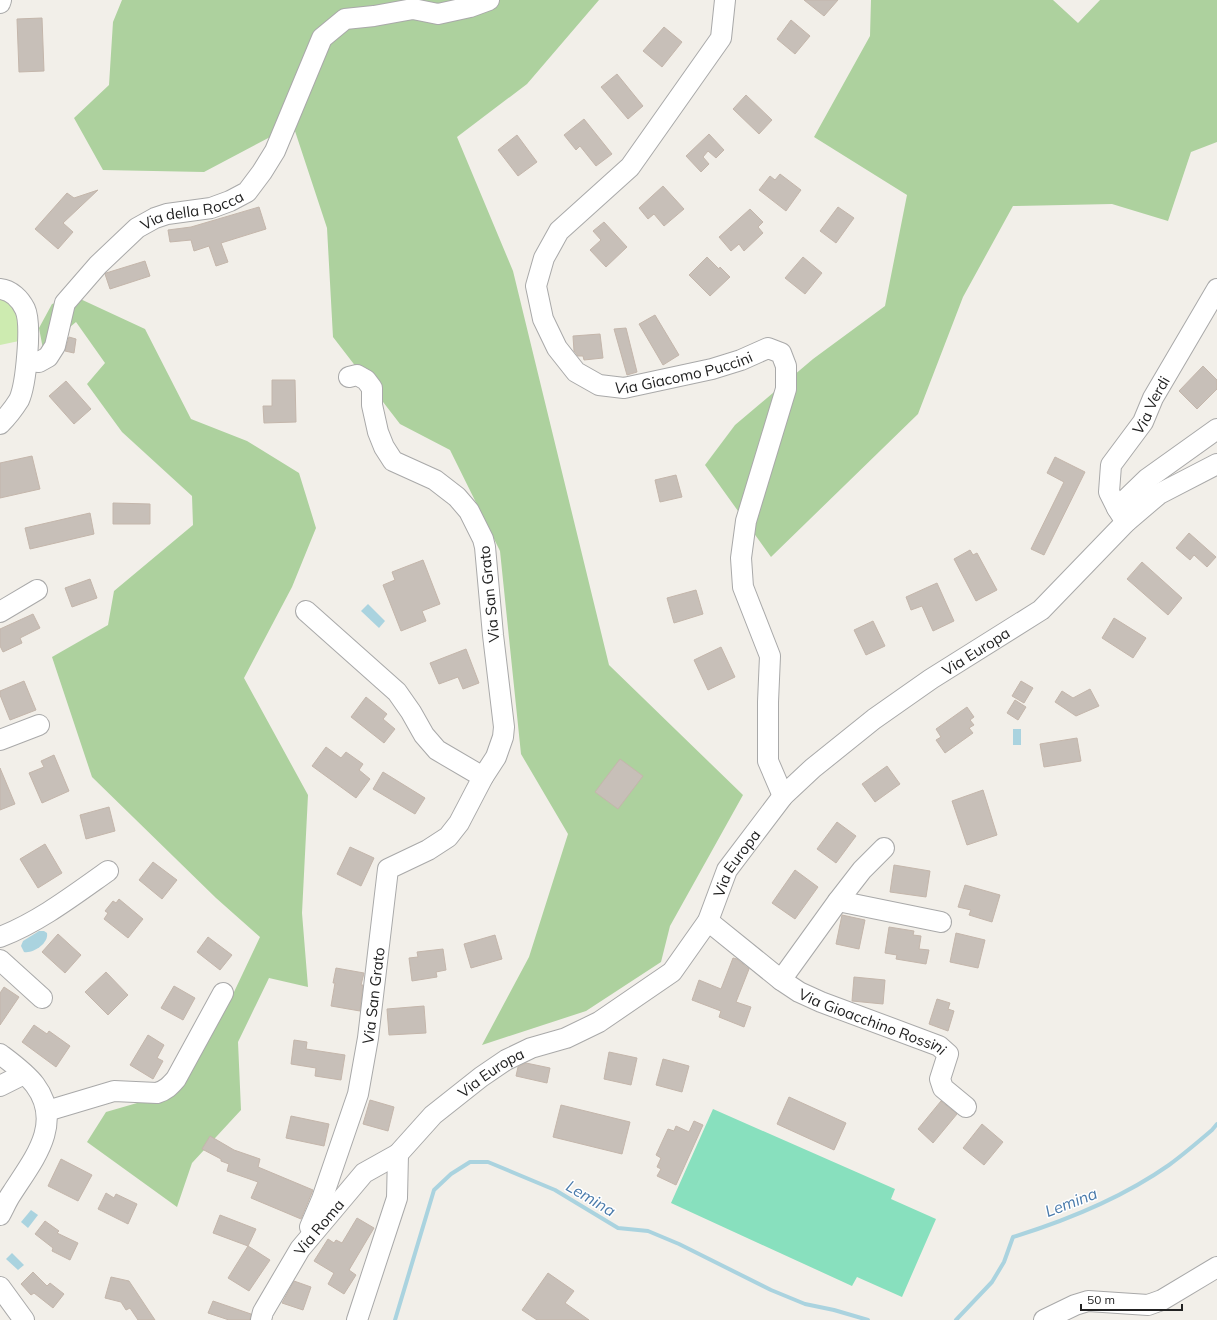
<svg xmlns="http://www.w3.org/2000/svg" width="1217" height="1320" font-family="Mulish,sans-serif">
  <rect width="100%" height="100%" fill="#f2efe9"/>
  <path fill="#cdebb0" d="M0 297 7 299 20 316 19 341 0 345Z"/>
  <g fill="#add19e">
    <path d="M122 0H599L527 84 457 137 513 271 609 665 743 795 670 926 661 962 586 1011 482 1045 529 957 568 834 521 754 500 551 450 450 400 424 333 337 327 228 293 125 204 172 103 170 74 118 109 85 113 22Z"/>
    <path d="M871 0H1053L1078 23 1100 0H1217V142L1191 152 1168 221 1112 204 1013 206 963 297 918 414 771 557 705 465 735 425 813 359 885 306 907 195 814 137 870 36Z"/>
    <path d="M76 297 145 329 191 419 247 441 299 473 316 528 292 587 244 678 308 795 302 913 308 987 269 978 238 1042 241 1110 192 1163 177 1207 87 1142 106 1112 175 1092 234 992 260 937 216 898 92 777 52 657 108 625 114 591 193 525 192 496 122 432 87 384 105 363 76 322 64 332 46 365 39 328 52 304Z"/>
  </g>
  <path fill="#88e0be" d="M713 1109 895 1189 891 1199 936 1219 902 1297 857 1277 852 1286 671 1203Z"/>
  <g fill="#aad3df">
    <path d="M368 604 385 621 379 628 361 611Z"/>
    <rect x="1013" y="729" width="8" height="16"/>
    <path d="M39 931H44L47 933C49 943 33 954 24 952L21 946 23 941Z"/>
    <path d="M31 1210 38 1215 28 1228 21 1222Z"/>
    <path d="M12 1253 24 1265 18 1270 6 1259Z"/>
  </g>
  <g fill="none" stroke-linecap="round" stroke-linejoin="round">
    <g stroke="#aad3df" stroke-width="4">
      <path d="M395 1320 434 1190 451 1174 470 1162H488L555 1190 618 1228 648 1231 679 1244 771 1290 805 1304 834 1310 868 1320"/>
      <path d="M956 1320 992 1282 1004 1262 1013 1237C1068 1220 1122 1198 1169 1165 1184 1154 1198 1142 1212 1130L1217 1124"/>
    </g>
  </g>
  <g fill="#c7bfb8" stroke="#c4b6ab">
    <path d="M804 0H838L824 16Z"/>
    <path d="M42 18 44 71 19 72 17 19Z"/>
    <path d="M791 20 810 36 795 54 777 39Z"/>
    <path d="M664 27 682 42 662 67 643 51Z"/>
    <path d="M617 74 643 106 628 119 601 87Z"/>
    <path d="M746 95 772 120 759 134 733 109Z"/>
    <path d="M584 119 612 154 596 166 580 146 576 150 564 135Z"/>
    <path d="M709 134 724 150 716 158 708 151 703 157 709 164 701 172 686 156Z"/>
    <path d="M517 135 537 162 518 176 498 150Z"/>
    <path d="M780 174 801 190 786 211 759 190 770 176 775 180Z"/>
    <path d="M663 186 684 209 664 226 654 214 648 219 639 208Z"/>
    <path d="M98 190 63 223 73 232 58 249 35 229 67 193 74 198Z"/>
    <path d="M259 207 266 229 221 243 228 262 216 266 209 246 194 251 191 240 170 242 168 230 191 227Z"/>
    <path d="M838 207 854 218 836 243 820 231Z"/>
    <path d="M750 209 763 222 758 227 763 233 744 251 739 244 731 251 719 237Z"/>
    <path d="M604 222 627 247 606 267 590 250 601 240 593 231Z"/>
    <path d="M707 257 719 269 720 267 730 277 710 296 689 275Z"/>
    <path d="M803 257 822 273 805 294 785 278Z"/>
    <path d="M145 261 150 276 110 289 105 274 106 273Z"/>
    <path d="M655 315 679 355 663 365 639 324Z"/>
    <path d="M626 328 637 372 627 375 614 329Z"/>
    <path d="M600 334 603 358 584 360 583 356H578L574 351 573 336Z"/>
    <path d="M69 337 76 339 74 353 65 351Z"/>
    <path d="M1203 366 1217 380V389L1197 409 1179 391Z"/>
    <path d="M272 380H295L296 422 264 423 263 406H272Z"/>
    <path d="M66 381 91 409 74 424 49 396Z"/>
    <path d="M32 456 40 489 0 498V463Z"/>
    <path d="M1055 457 1085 472 1044 555 1031 549 1064 482 1047 473Z"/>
    <path d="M676 475 682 497 660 502 655 480Z"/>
    <path d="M113 503 150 504V524H113Z"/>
    <path d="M90 513 94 534 30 549 25 528Z"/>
    <path d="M1189 533 1216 557 1207 567 1194 555 1190 560 1176 548Z"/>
    <path d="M970 550 973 555 977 553 997 590 976 601 954 559Z"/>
    <path d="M423 560 440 604 422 611 426 621 401 631 383 585 395 580 392 572Z"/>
    <path d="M1142 562 1182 598 1168 615 1127 579Z"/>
    <path d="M90 579 97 598 72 607 65 588Z"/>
    <path d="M937 583 954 621 933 631 922 606 911 610 906 597Z"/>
    <path d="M696 590 703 614 674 623 667 598Z"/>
    <path d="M33 614 40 628 20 638 22 643 3 652 0 646V629Z"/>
    <path d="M1114 618 1146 638 1133 658 1102 638Z"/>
    <path d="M873 621 885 646 866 655 854 630Z"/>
    <path d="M721 647 735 677 708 690 694 660Z"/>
    <path d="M466 649 479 683 463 689 458 677 439 684 430 663Z"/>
    <path d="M24 681 36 710 10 720 0 695V691Z"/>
    <path d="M1021 681 1033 688 1024 703 1012 696Z"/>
    <path d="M1090 689 1099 706 1076 716 1055 702 1062 691 1073 698Z"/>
    <path d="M366 697 387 714 383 719 395 729 384 743 351 717Z"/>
    <path d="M1015 700 1026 707 1018 720 1007 713Z"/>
    <path d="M967 707 974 717 970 720 974 725 969 728 973 733 945 753 936 740 941 737 936 729Z"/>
    <path d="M1077 738 1081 761 1044 767 1040 744Z"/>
    <path d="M326 747 341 758 346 752 363 764 359 770 370 779 356 798 312 766Z"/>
    <path d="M54 755 69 791 42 803 29 773 44 767 41 761Z"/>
    <path d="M620 759 643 776 618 809 595 792Z"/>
    <path d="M887 766 900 784 875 802 862 784Z"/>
    <path d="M0 768 15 804 0 810Z"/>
    <path d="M383 772 425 798 415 814 373 789Z"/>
    <path d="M983 790 997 835 967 845 952 801Z"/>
    <path d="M109 807 115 831 86 839 80 815Z"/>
    <path d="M837 822 856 836 836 863 817 849Z"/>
    <path d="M45 844 62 873 38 888 20 859Z"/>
    <path d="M350 847 374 858 361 886 337 874Z"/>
    <path d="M153 862 177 880 162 899 139 880Z"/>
    <path d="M894 865 930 871 926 897 890 892Z"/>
    <path d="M795 870 818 887 795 919 772 903Z"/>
    <path d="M965 885 1000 895 992 922 969 915 971 910 958 907Z"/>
    <path d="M119 899 143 919 128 938 104 919 108 913 105 911 113 901 116 903Z"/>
    <path d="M842 915 865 920 859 949 836 944Z"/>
    <path d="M889 927 914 931 913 935 921 936 919 949 929 950 926 964 896 959 897 955 885 953Z"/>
    <path d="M956 933 985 940 978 968 950 962Z"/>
    <path d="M58 934 81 955 65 973 42 952Z"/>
    <path d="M495 935 502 959 471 968 464 944Z"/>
    <path d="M208 937 232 955 220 970 197 952Z"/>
    <path d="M443 949 446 970 436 972 437 977 412 981 409 958 418 957 417 952Z"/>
    <path d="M733 958 737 959 749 969 736 1002 751 1007 744 1027 719 1017 721 1011 692 1000 699 980 721 989Z"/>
    <path d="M336 968 364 973 361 985H363L360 1011 331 1006 335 983H333Z"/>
    <path d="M106 972 128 995 108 1015 85 992Z"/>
    <path d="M854 977 885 980 883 1004 852 1001Z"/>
    <path d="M174 986 195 998 183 1020 161 1008Z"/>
    <path d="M4 987 19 997 0 1025V993Z"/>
    <path d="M937 999 950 1003 948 1009 954 1011 948 1031 929 1024Z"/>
    <path d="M424 1006 426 1033 389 1035 387 1009Z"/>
    <path d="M34 1025 47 1034 49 1031 70 1046 56 1067 22 1042Z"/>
    <path d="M148 1035 164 1045 157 1058 163 1061 153 1079 130 1065Z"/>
    <path d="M294 1040 307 1042 306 1049 345 1055 341 1080 315 1076 316 1068 291 1064Z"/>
    <path d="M609 1052 637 1058 631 1085 604 1079Z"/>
    <path d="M663 1059 689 1066 682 1092 656 1085Z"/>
    <path d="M526 1063 550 1068 547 1083 516 1076 518 1067Z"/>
    <path d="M789 1097 846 1123 834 1150 777 1124Z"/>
    <path d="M370 1100 394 1107 388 1131 363 1124Z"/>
    <path d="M941 1101 957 1114 933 1143 918 1129Z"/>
    <path d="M561 1105 630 1122 622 1154 553 1137Z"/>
    <path d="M291 1116 329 1124 324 1146 286 1138Z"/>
    <path d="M694 1121 703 1125 676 1185 657 1176 661 1169 657 1167 661 1158 656 1155 668 1129 674 1131 676 1126 689 1132Z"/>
    <path d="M982 1124 1003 1142 984 1165 963 1148Z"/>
    <path d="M210 1136 234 1150 260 1159 258 1167 313 1190 301 1219 251 1198 258 1182 227 1171 229 1164 221 1161V1159L202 1149Z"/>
    <path d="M61 1159 92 1175 78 1201 48 1186Z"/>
    <path d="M106 1193 114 1198 116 1194 137 1204 128 1224 98 1209Z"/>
    <path d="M220 1215 256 1229 248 1246 213 1233Z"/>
    <path d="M357 1218 374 1228 349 1270 356 1275 344 1294 328 1284 334 1273 314 1261 328 1239 334 1243 336 1240 342 1243Z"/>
    <path d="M45 1221 59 1231 57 1233 78 1243 70 1260 52 1251 53 1248 35 1234Z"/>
    <path d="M248 1246 270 1260 249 1291 228 1278Z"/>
    <path d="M33 1272 47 1286 50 1283 64 1294 53 1308 34 1293 31 1295 21 1284Z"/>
    <path d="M548 1273 574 1291 565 1303 589 1320H537L522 1310Z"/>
    <path d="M111 1277 129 1281 155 1320H138L130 1308 126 1310 121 1302 105 1298Z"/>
    <path d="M294 1281 311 1287 303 1310 282 1303Z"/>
    <path d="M213 1301 251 1314 250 1320H229L208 1313Z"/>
  </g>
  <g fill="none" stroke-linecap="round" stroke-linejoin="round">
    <defs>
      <g id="minor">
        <path id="s1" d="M725 0 721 38 630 167 559 231 544 258 536 286 543 319 557 348 576 372 599 385 624 388 712 369 741 360 768 348 781 353 786 366V389L746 521 741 558 743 587 770 656 768 702V761L783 796"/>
        <path d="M0 3 1 0"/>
        <path d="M0 289C11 290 20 299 25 309 32 324 26 385 19 400 14 408 7 417 0 424"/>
        <path id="s2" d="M27 361 39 362 48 357 55 346 65 303 98 265 137 228 155 218 167 214 211 208 230 201 247 192 262 172 275 151 322 38 345 19 374 16 413 9 438 14 470 7 489 0"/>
        <path d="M1117 508 1147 479 1217 429"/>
        <path id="s3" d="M1126 522 1117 508 1109 492 1111 465 1143 422 1153 398 1217 289"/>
        <path d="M306 611 397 692 411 712 424 735 437 750 483 777"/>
        <path d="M0 612 37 590"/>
        <path d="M0 740 39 725"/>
        <path d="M838 901 941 922"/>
        <path id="s4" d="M708 921 781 980 799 992 821 1002 939 1046 948 1054 940 1079 943 1088 966 1107"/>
        <path d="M0 937C39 922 74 895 108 871"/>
        <path d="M0 960 42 998"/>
        <path d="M781 980 838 901 862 870 884 848"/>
        <path d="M0 1054C12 1063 26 1073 35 1085 64 1124 33 1160 12 1193 7 1200 4 1208 0 1215"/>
        <path d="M0 1086 24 1074"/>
        <path d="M47 1111 114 1091 157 1093C166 1090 170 1086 176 1079L223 993"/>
        <path id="s5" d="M310 1227 322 1199 358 1094 368 1038 388 869 428 850 448 837 459 823 483 777 496 757 503 737 504 727 493 635 485 547 483 539 469 511 457 497 435 480 393 461 384 447 378 432 372 405V388L366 380 357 375 349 377"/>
        <path d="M0 1287 24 1320"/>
        <path id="s6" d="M261 1320 263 1312 300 1249 364 1173 398 1154 433 1115 481 1077 506 1060 531 1048 566 1038 599 1022 672 972 708 921 727 870 783 796 813 768 874 719 931 679 1041 610 1126 522 1159 494 1217 464"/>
        <path d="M357 1320 397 1198 398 1154"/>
        <path d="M1044 1320 1075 1305 1088 1301 1148 1305 1162 1300 1217 1267"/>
      </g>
    </defs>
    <use href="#minor" stroke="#a9a9a9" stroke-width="22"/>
    <use href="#minor" stroke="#fff" stroke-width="20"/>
  </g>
  <g text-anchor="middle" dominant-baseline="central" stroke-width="3" stroke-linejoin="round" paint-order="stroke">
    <g font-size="15" fill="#222" stroke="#fff">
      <text stroke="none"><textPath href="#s2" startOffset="242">Via della Rocca</textPath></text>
      <text stroke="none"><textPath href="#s1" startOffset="561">Via Giacomo Puccini</textPath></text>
      <text stroke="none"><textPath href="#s3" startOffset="134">Via Verdi</textPath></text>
      <text transform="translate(489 594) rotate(-96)">Via San Grato</text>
      <text stroke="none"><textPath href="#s6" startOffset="1004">Via Europa</textPath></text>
      <text stroke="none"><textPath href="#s6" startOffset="680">Via Europa</textPath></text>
      <text stroke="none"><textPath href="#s5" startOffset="241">Via San Grato</textPath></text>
      <text stroke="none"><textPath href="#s4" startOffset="195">Via Gioacchino Rossini</textPath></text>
      <text stroke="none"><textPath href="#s6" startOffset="344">Via Europa</textPath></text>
      <text stroke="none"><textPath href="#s6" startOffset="110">Via Roma</textPath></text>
    </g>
    <g font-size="16" font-style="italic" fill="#4a7aab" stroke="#fff">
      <text transform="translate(591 1198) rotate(31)">Lemina</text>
      <text transform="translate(1071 1202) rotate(-21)">Lemina</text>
    </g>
  </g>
  <path d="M1081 1304v6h101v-6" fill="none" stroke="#222222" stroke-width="2"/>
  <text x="1087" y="1304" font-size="12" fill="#222222" stroke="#ffffff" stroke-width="3" paint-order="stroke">50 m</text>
</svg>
